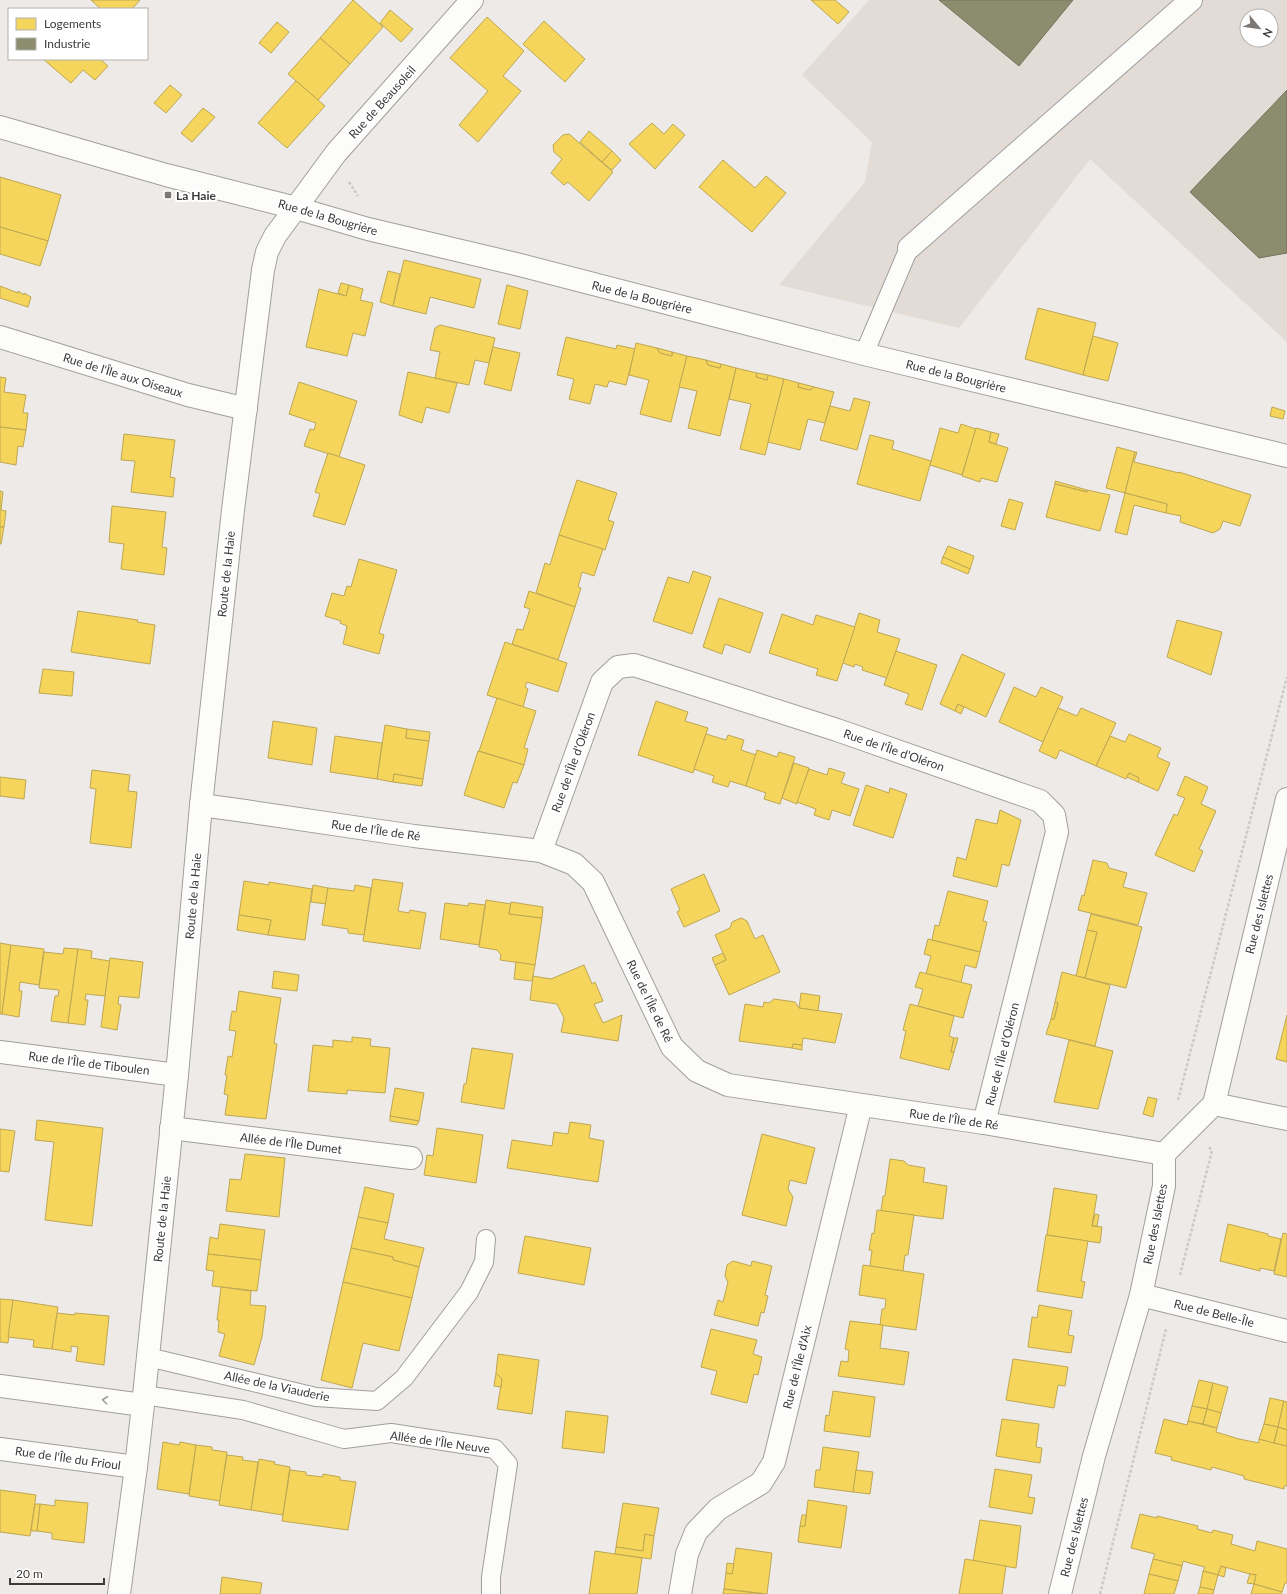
<svg xmlns="http://www.w3.org/2000/svg" width="1287" height="1594" font-family="Lato,sans-serif">
  <rect width="100%" height="100%" fill="#edeae7"/>
  <path fill="#e3dbd5" fill-rule="evenodd" d="M869 0H1287V342L1090 159 959 328 779 285 865 182 872 142 802 75ZM1247 16H1271V40H1247Z"/>
  <g fill="#f6d55c" stroke="#bea752">
    <path d="M91 0H140L132 9H101Z"/>
    <path d="M353 0 383 27 350 64 320 38Z"/>
    <path d="M811 0H835L849 12 838 24Z"/>
    <path d="M390 10 413 29 401 42 380 23Z"/>
    <path d="M487 17 524 51 503 76 521 91 478 142 459 125 488 91 450 58Z"/>
    <path d="M544 21 585 59 565 82 523 44Z"/>
    <path d="M277 22 289 32 271 53 259 43Z"/>
    <path d="M320 38 350 64 318 100 288 74Z"/>
    <path d="M43 59H100L108 66 95 80 83 70 71 83Z"/>
    <path d="M296 81 325 106 287 148 258 123Z"/>
    <path d="M170 85 182 95 166 113 154 103Z"/>
    <path d="M203 108 215 117 192 142 181 133Z"/>
    <path d="M652 123 664 134 673 124 685 135 655 169 629 144Z"/>
    <path d="M589 131 612 151 602 162 580 142Z"/>
    <path d="M569 134 613 172 589 201 568 182 564 185 551 173 562 159 554 152 553 145 563 135Z"/>
    <path d="M612 151 621 160 612 170 602 162Z"/>
    <path d="M723 160 755 188 766 176 786 193 752 232 699 187Z"/>
    <path d="M0 177 61 195 48 241 0 227Z"/>
    <path d="M0 227 48 241 40 266 0 254Z"/>
    <path d="M404 260 481 279 474 308 430 297 426 314 393 306Z"/>
    <path d="M388 271 400 274 393 306 380 302Z"/>
    <path d="M341 283 349 285 346 296 338 293Z"/>
    <path d="M349 285 363 289 360 300 373 303 365 336 353 333 347 356 306 347 319 289 346 296Z"/>
    <path d="M507 285 528 291 520 329 498 324Z"/>
    <path d="M0 286 18 293V291L24 295V293L31 297 28 307 0 298Z"/>
    <path d="M1038 308 1096 323 1083 375 1025 359Z"/>
    <path d="M440 325 495 338 489 363 475 360 469 385 435 378 440 352 430 350 435 328Z"/>
    <path d="M1093 336 1118 343 1108 381 1083 375Z"/>
    <path d="M566 337 616 349 617 345 635 349 626 385 609 381 607 387 595 384 590 404 569 399 574 379 557 375Z"/>
    <path d="M636 343 657 348 660 353 672 356V352L687 356 671 422 640 414 649 380 629 375Z"/>
    <path d="M493 347 520 353 511 391 484 384Z"/>
    <path d="M657 348 672 352V356L660 353Z"/>
    <path d="M687 356 706 360 708 365 720 368 721 364 736 368 720 436 688 428 697 391 679 387Z"/>
    <path d="M706 360 721 364 720 368 708 365Z"/>
    <path d="M736 368 757 373 756 377 767 380 768 375 784 379 765 455 740 449 751 404 729 399Z"/>
    <path d="M408 372 457 383 449 413 426 407 422 423 399 415Z"/>
    <path d="M757 373 768 375 767 380 756 377Z"/>
    <path d="M0 377 6 378 4 392 26 395 23 413H28L26 430 0 427Z"/>
    <path d="M784 379 799 383 798 387 810 390 814 387 834 392 825 423 808 419 800 450 768 442Z"/>
    <path d="M299 382 357 401 339 457 304 446 310 429 314 430 316 423 289 414Z"/>
    <path d="M799 383 814 387 810 390 798 387Z"/>
    <path d="M854 398 870 402 857 450 820 440 830 406 850 411Z"/>
    <path d="M1272 407 1285 411 1283 419 1270 416Z"/>
    <path d="M961 424 976 429 962 475 930 465 940 428 958 433Z"/>
    <path d="M0 427 26 430 23 447 18 446 16 465 0 462Z"/>
    <path d="M976 428 991 432 989 442 1008 448 997 482 981 478 980 482 962 476Z"/>
    <path d="M991 432 999 434 996 444 989 442Z"/>
    <path d="M124 434 175 440 170 477 175 478 173 497 131 492 135 461 121 460Z"/>
    <path d="M870 435 894 441 892 449 931 461 920 501 857 484Z"/>
    <path d="M1117 447 1135 452 1125 493 1106 488Z"/>
    <path d="M1135 452H1137L1134 462 1179 473V472L1251 495 1240 526 1223 521 1220 529 1213 533 1180 522 1181 516 1166 513 1167 504 1125 493Z"/>
    <path d="M328 453 365 465 345 525 313 516 320 494 315 492Z"/>
    <path d="M577 480 617 493 608 520 614 522 605 550 559 535Z"/>
    <path d="M1055 481 1087 490V492L1055 484Z"/>
    <path d="M1055 484 1087 492V490L1110 495 1100 531 1046 517Z"/>
    <path d="M0 491 3 492 1 510 6 511 4 527H0Z"/>
    <path d="M1125 493 1167 504 1166 513 1134 505 1127 535 1115 532Z"/>
    <path d="M1009 499 1023 503 1015 530 1001 526Z"/>
    <path d="M112 506 166 512 162 547 167 548 164 575 121 569 124 544 109 542Z"/>
    <path d="M0 527H4L1 544H0Z"/>
    <path d="M559 535 603 549 594 576 582 572 578 587 581 588 575 607 536 593 545 563 550 565Z"/>
    <path d="M948 546 974 556 970 569 943 557Z"/>
    <path d="M943 557 970 569 968 574 941 563Z"/>
    <path d="M359 559 397 570 379 633 384 635 379 654 343 644 347 626 340 623 341 621 325 616 332 593 344 596 347 586 351 587Z"/>
    <path d="M693 571 711 577 692 634 653 621 668 577 689 583Z"/>
    <path d="M529 591 575 607 558 660 512 644 517 629 523 630 530 609 524 607Z"/>
    <path d="M719 598 763 613 750 653 725 644 722 654 703 647Z"/>
    <path d="M78 611 138 620 137 622 155 625 150 664 71 652Z"/>
    <path d="M859 613 880 620 877 632 900 639 887 678 862 670 863 667 855 664 854 667 843 663Z"/>
    <path d="M782 614 813 625 816 615 855 627 837 681 816 675 818 669 769 653Z"/>
    <path d="M1177 620 1222 632 1211 675 1167 657Z"/>
    <path d="M505 642 567 663 558 692 527 682 525 687 528 689 523 707 487 695Z"/>
    <path d="M896 651 937 665 922 710 905 704 909 694 884 685Z"/>
    <path d="M962 654 1005 674 986 717 958 704 955 711 940 704Z"/>
    <path d="M43 669 74 672 72 696 39 693Z"/>
    <path d="M1014 687 1036 697 1041 687 1063 697 1043 742 999 722Z"/>
    <path d="M497 698 536 711 524 748 528 749 524 765 479 751Z"/>
    <path d="M656 701 688 712 685 721 708 728 693 773 638 755Z"/>
    <path d="M958 704 964 707 961 714 955 711Z"/>
    <path d="M1058 708 1077 716 1081 708 1116 723 1096 766 1060 750 1056 759 1039 751Z"/>
    <path d="M273 721 317 728 312 765 268 758Z"/>
    <path d="M385 725 407 729 406 738 429 741 423 779 394 774 393 782 377 779Z"/>
    <path d="M407 729 430 732 429 741 406 738Z"/>
    <path d="M706 734 726 740 728 735 744 740 741 750 756 755 746 786 730 781 728 787 712 782 714 776 694 769Z"/>
    <path d="M1129 734 1161 748 1157 757 1170 763 1158 791 1138 782 1139 778 1129 773 1126 779 1096 766 1110 736 1125 742Z"/>
    <path d="M335 736 382 743 377 779 330 772Z"/>
    <path d="M757 750 777 757 779 752 795 757 780 804 764 799 766 793 746 786Z"/>
    <path d="M478 751 524 765 517 783 513 782 504 808 464 795Z"/>
    <path d="M794 763 809 768 797 804 782 798Z"/>
    <path d="M829 768 845 773 841 783 859 789 850 816 832 810 829 820 814 815 816 809 797 802 809 769 827 775Z"/>
    <path d="M92 770 130 775 128 791 137 792 131 848 90 843 96 789 90 788Z"/>
    <path d="M1129 773 1139 778 1138 782 1127 777Z"/>
    <path d="M394 774 423 779 422 786 393 782Z"/>
    <path d="M1185 776 1208 787 1201 804 1216 811 1199 849 1203 851 1194 872 1155 855 1174 814 1177 816 1185 798 1177 795Z"/>
    <path d="M0 777 26 780 24 799 0 796Z"/>
    <path d="M866 785 889 793 890 788 907 794 893 838 853 825Z"/>
    <path d="M1000 810 1021 820 1009 866 1002 864 997 887 953 876 957 857 966 860 976 819 997 824Z"/>
    <path d="M1093 860 1107 863 1109 868 1127 873 1123 887 1147 893 1138 925 1078 910 1082 895 1084 896Z"/>
    <path d="M704 874 720 911 684 927 677 912 680 910 671 889Z"/>
    <path d="M373 879 403 883 398 911 409 913 410 910 426 913 420 949 363 941Z"/>
    <path d="M244 881 269 885V882L312 889 305 940 268 935 271 920 239 915Z"/>
    <path d="M313 885 328 888 326 904 311 902Z"/>
    <path d="M355 885 371 888 364 935 348 933V929L322 925 328 888 354 891Z"/>
    <path d="M948 891 988 901 983 921 987 922 980 952 932 940 935 925 939 926Z"/>
    <path d="M486 900 511 904 509 914 542 918 535 965 500 960 501 955 497 950 479 947Z"/>
    <path d="M511 902 543 907 542 918 509 914Z"/>
    <path d="M445 903 468 906 469 903 485 905 479 945 440 939Z"/>
    <path d="M1091 914 1142 927 1126 988 1085 978 1097 932 1087 930Z"/>
    <path d="M239 915 271 920 268 935 237 930Z"/>
    <path d="M741 918 747 921 755 939 763 935 780 972 729 995 715 965 726 960 715 935 730 928 732 922Z"/>
    <path d="M1087 930 1097 932 1085 978 1076 976Z"/>
    <path d="M928 939 980 952 976 968 965 965 961 983 926 974 931 956 924 954Z"/>
    <path d="M0 943 11 945 2 1014H0Z"/>
    <path d="M11 945 44 949 39 985 20 982 19 991H22L19 1017 2 1014Z"/>
    <path d="M64 948 78 949 68 1023 51 1021 55 996H58L59 990 39 988 44 952 63 954Z"/>
    <path d="M78 949 92 951 91 958 110 961 105 996 86 994 85 1000H88L85 1025 68 1023Z"/>
    <path d="M723 953 726 960 715 965 712 958Z"/>
    <path d="M110 958 143 962 139 998 119 996 118 1004 121 1005 117 1030 101 1027Z"/>
    <path d="M516 962 535 965 532 981 514 979Z"/>
    <path d="M584 965 592 984 595 982 603 1001 594 1004 603 1023 622 1015 618 1041 561 1032 564 1018 557 1004 530 1000 533 976 551 979Z"/>
    <path d="M274 971 299 975 297 991 272 988Z"/>
    <path d="M920 972 972 985 963 1018 918 1006 923 989 915 987Z"/>
    <path d="M1062 972 1110 985 1095 1046 1046 1034 1051 1019H1054L1058 1003 1055 1002Z"/>
    <path d="M239 991 281 998 274 1043 277 1044 266 1119 225 1115 228 1095 224 1094 227 1075H225L228 1056 232 1057 236 1031 229 1030 232 1011 236 1012Z"/>
    <path d="M801 993 820 996 818 1011 799 1008Z"/>
    <path d="M774 999 795 1002 799 1008 842 1014 835 1043 803 1038 802 1045 793 1044 792 1048 739 1041 745 1004 763 1007 764 1002 769 1003Z"/>
    <path d="M1055 1002 1058 1003 1054 1019H1051Z"/>
    <path d="M910 1004 954 1016 949 1036 954 1038 951 1052H954L949 1070 900 1058 906 1031 903 1030Z"/>
    <path d="M1287 1015V1062L1276 1059Z"/>
    <path d="M352 1037 371 1039 370 1046 390 1048 385 1093 347 1090V1094L308 1091 313 1045 333 1047V1040L352 1042Z"/>
    <path d="M954 1038H958L954 1052H951Z"/>
    <path d="M1069 1040 1113 1051 1098 1109 1054 1102Z"/>
    <path d="M793 1044 802 1045V1050L792 1048Z"/>
    <path d="M472 1048 513 1054 504 1109 461 1102 464 1084H466Z"/>
    <path d="M395 1088 424 1093 419 1121 390 1116Z"/>
    <path d="M1148 1097 1157 1099 1153 1117 1143 1114Z"/>
    <path d="M390 1116 419 1121 417 1125 390 1121Z"/>
    <path d="M37 1120 103 1128 92 1226 45 1220 54 1142 35 1140Z"/>
    <path d="M570 1122 591 1125 589 1138 604 1141 598 1182 507 1168 512 1140 552 1146 554 1132 568 1134Z"/>
    <path d="M437 1128 483 1135 476 1183 424 1175 427 1155 433 1156Z"/>
    <path d="M0 1129 15 1131 9 1172 0 1171Z"/>
    <path d="M762 1134 815 1148 806 1184 790 1180 788 1189 793 1197 786 1226 742 1215Z"/>
    <path d="M245 1154 285 1158 279 1217 226 1211 230 1179 241 1180Z"/>
    <path d="M890 1159 904 1161 908 1165 925 1168 923 1182 947 1186 943 1219 881 1211 883 1196H885Z"/>
    <path d="M365 1187 394 1194 388 1223 358 1217Z"/>
    <path d="M1054 1188 1097 1195 1092 1226 1102 1227 1100 1243 1047 1235Z"/>
    <path d="M877 1210 914 1215 908 1255H905L903 1271 870 1266 872 1250H869L872 1233 874 1234Z"/>
    <path d="M1095 1214 1099 1215 1097 1226H1092Z"/>
    <path d="M358 1217 388 1223 384 1239 424 1248 419 1267 393 1260V1257L351 1248Z"/>
    <path d="M220 1224 265 1230 261 1260 208 1254 210 1237 218 1239Z"/>
    <path d="M1228 1224 1268 1234V1236L1281 1239 1274 1271 1260 1268V1271L1220 1261Z"/>
    <path d="M1283 1233 1287 1234V1277L1274 1274Z"/>
    <path d="M1046 1235 1088 1241 1081 1281 1085 1282 1082 1298 1037 1291Z"/>
    <path d="M525 1236 591 1248 584 1285 518 1273Z"/>
    <path d="M351 1248 393 1257V1260L419 1267 412 1298 343 1282Z"/>
    <path d="M208 1254 261 1260 257 1291 212 1286 214 1271 206 1270Z"/>
    <path d="M733 1261 751 1266 752 1261 772 1266 765 1295 768 1296 764 1313 761 1312 758 1326 714 1315 718 1300 723 1302 728 1282 725 1276 727 1265Z"/>
    <path d="M863 1265 924 1274 916 1330 880 1325 882 1309H885L886 1299 859 1295Z"/>
    <path d="M343 1282 412 1298 399 1351 363 1343 352 1388 321 1380Z"/>
    <path d="M221 1287 251 1291 250 1305 266 1306 262 1337 254 1365 219 1356 225 1334 218 1332 219 1320H217Z"/>
    <path d="M0 1299 13 1300 8 1343 0 1342Z"/>
    <path d="M13 1300 58 1307 52 1349 33 1347 34 1340 8 1337Z"/>
    <path d="M1039 1305 1072 1311 1068 1335 1074 1336 1071 1353 1028 1347 1032 1317 1037 1318Z"/>
    <path d="M57 1313 75 1315V1313L109 1316 104 1365 76 1361 78 1347 71 1346V1352L52 1349Z"/>
    <path d="M850 1321 883 1325 880 1348 909 1352 904 1385 838 1376 841 1361 848 1362 849 1350 845 1349Z"/>
    <path d="M711 1329 757 1340 753 1354 762 1357 758 1375 754 1374 747 1403 711 1394 717 1371 701 1367Z"/>
    <path d="M498 1354 539 1360 532 1414 497 1409 502 1379 496 1373Z"/>
    <path d="M1013 1359 1068 1367 1065 1386 1058 1385 1054 1408 1006 1400Z"/>
    <path d="M496 1373 502 1379 501 1387 494 1386Z"/>
    <path d="M1199 1380 1213 1383 1207 1409 1192 1406Z"/>
    <path d="M1213 1383 1228 1387 1221 1413 1207 1409Z"/>
    <path d="M833 1391 875 1397 870 1437 824 1431 826 1415 829 1416Z"/>
    <path d="M1270 1398 1284 1401 1278 1427 1264 1424Z"/>
    <path d="M1284 1401 1287 1402V1430L1278 1427Z"/>
    <path d="M1192 1406 1207 1409 1203 1424 1188 1421Z"/>
    <path d="M1207 1409 1221 1413 1217 1428 1203 1424Z"/>
    <path d="M566 1411 608 1416 604 1453 562 1448Z"/>
    <path d="M1002 1419 1039 1424 1036 1447 1042 1448 1040 1463 996 1456Z"/>
    <path d="M1164 1419 1187 1425 1188 1421 1217 1428 1216 1432 1239 1439 1259 1443V1439L1287 1446V1486H1284V1489L1244 1479V1476L1212 1467 1211 1470 1171 1460 1172 1457 1155 1453Z"/>
    <path d="M1264 1424 1278 1427 1274 1443 1259 1439Z"/>
    <path d="M1278 1427 1287 1430V1446L1274 1443Z"/>
    <path d="M163 1442 179 1445 180 1442 196 1445 189 1494 157 1489Z"/>
    <path d="M196 1445 212 1447V1450L227 1452 220 1501 189 1496Z"/>
    <path d="M823 1447 859 1452 853 1492 814 1487 816 1470H820Z"/>
    <path d="M227 1455 243 1457 242 1460 258 1462 251 1510 219 1505Z"/>
    <path d="M259 1459 275 1462 274 1464 290 1467 283 1515 251 1510Z"/>
    <path d="M995 1469 1032 1475 1028 1497 1035 1498 1032 1514 989 1507Z"/>
    <path d="M290 1470 306 1472V1475L323 1477V1474L340 1477V1480L356 1482 348 1530 282 1521Z"/>
    <path d="M856 1470 873 1472 870 1494 853 1492Z"/>
    <path d="M0 1490 36 1495 30 1536 0 1532Z"/>
    <path d="M55 1500 88 1503 84 1543 52 1539V1533L37 1531 40 1504 55 1506Z"/>
    <path d="M808 1500 847 1506 841 1548 798 1542 800 1526H805Z"/>
    <path d="M623 1503 659 1508 654 1536 645 1534 643 1551 616 1547Z"/>
    <path d="M35 1504H40L37 1531H31Z"/>
    <path d="M1140 1514 1157 1518V1516L1198 1526 1197 1529 1212 1533 1213 1530 1233 1535 1231 1544 1255 1551 1257 1541 1287 1549V1583H1285L1282 1592 1254 1584 1256 1575 1250 1574 1221 1566 1218 1575 1203 1571 1205 1567 1189 1563 1183 1561 1182 1566 1153 1559 1155 1554 1131 1548Z"/>
    <path d="M802 1515H806L805 1526H800Z"/>
    <path d="M980 1520 1021 1526 1016 1568 973 1561Z"/>
    <path d="M645 1534 654 1536 651 1559 615 1554 616 1547 643 1551Z"/>
    <path d="M736 1548 772 1553 767 1594 724 1589 726 1573 732 1574Z"/>
    <path d="M595 1551 642 1558 637 1594H589Z"/>
    <path d="M965 1559 1006 1566 1002 1594H959Z"/>
    <path d="M1153 1559 1182 1566 1178 1581 1149 1574Z"/>
    <path d="M727 1563 734 1564 732 1574 726 1573Z"/>
    <path d="M1221 1566 1226 1568 1224 1577 1218 1575Z"/>
    <path d="M1203 1571 1218 1575 1214 1590 1200 1587Z"/>
    <path d="M1149 1574 1178 1581 1174 1594H1144Z"/>
    <path d="M1250 1574 1256 1575 1254 1584 1247 1583Z"/>
    <path d="M222 1577 262 1583 260 1594H220Z"/>
    <path d="M1254 1584 1282 1592 1281 1594H1251Z"/>
    <path d="M1200 1587 1214 1590 1213 1594H1198Z"/>
    <path d="M724 1589 763 1594H723Z"/>
  </g>
  <g fill="#8c8c6e" stroke="#74745e">
    <path d="M939 0H1073L1019 66Z"/>
    <path d="M1287 90V253L1259 258 1190 192Z"/>
  </g>
  <g fill="none" stroke-linecap="round" stroke-linejoin="round">
    <defs>
      <g id="lane">
        <path d="M864 354 909 248"/>
        <path d="M148 1357 316 1397 377 1401 404 1378 469 1292 484 1262 486 1239"/>
        <path d="M144 1395 243 1410 344 1439 391 1433 495 1449 508 1464 491 1577V1594"/>
      </g>
      <g id="street">
        <path d="M0 127 166 175 296 208 368 229 520 265 864 354 1287 456"/>
        <path d="M909 248 1191 0"/>
        <path d="M0 337 188 395 246 409"/>
        <path d="M201 805 245 811 414 836 541 851 574 864 593 882 672 1047 697 1071 728 1085 984 1123 1164 1154"/>
        <path d="M541 851 602 682 618 667 634 665 837 730 1040 801 1054 815 1057 832 984 1123"/>
        <path d="M0 1052 177 1075"/>
        <path d="M1214 1104 1287 1119"/>
        <path d="M171 1128 411 1158"/>
        <path d="M1141 1295 1287 1331"/>
        <path d="M0 1386 143 1405"/>
        <path d="M0 1449 136 1467"/>
        <path d="M119 1594 136 1467 143 1405 177 1075 201 805 233 510 263 270 267 252 275 236 336 153 472 0"/>
        <path d="M680 1594 687 1554 696 1532 718 1509 761 1483 774 1462 861 1105"/>
        <path d="M1060 1594 1094 1456 1141 1295 1164 1186V1154L1214 1104 1287 799"/>
      </g>
    </defs>
    <use href="#lane" stroke="#a19f9d" stroke-width="20"/>
    <use href="#street" stroke="#a19f9d" stroke-width="24"/>
    <g stroke="#cbcac8" stroke-width="2.5" stroke-dasharray="3 2" stroke-linecap="butt">
      <path d="M349 182 358 196"/>
      <path d="M1178 1100 1287 677"/>
      <path d="M1180 1275 1212 1151 1209 1147"/>
      <path d="M1100 1594 1166 1329"/>
    </g>
    <use href="#lane" stroke="#fcfcfb" stroke-width="18"/>
    <use href="#street" stroke="#fcfcfb" stroke-width="22"/>
  </g>
  <defs><path id="oneway-chevron" d="M-2-3.5L2.5 0L-2 3.5" fill="none" stroke-width="1.6" stroke-linecap="round" stroke-linejoin="round"/></defs>
  <use stroke="#9c9c9a" href="#oneway-chevron" transform="translate(105 1400) rotate(-173)"/>
  <rect fill="#7b7876" stroke="#fff" stroke-width="1.5" x="164" y="191" width="8" height="8" rx="2"/>
  <g text-anchor="middle" dominant-baseline="central" stroke-width="4" stroke-linejoin="round" paint-order="stroke">
    <g font-size="12" fill="#3d3b39" stroke="#fff">
      <text transform="translate(382 102) rotate(-48)">Rue de Beausoleil</text>
      <text transform="translate(328 217) rotate(16)">Rue de la Bougrière</text>
      <text transform="translate(642 297) rotate(14)">Rue de la Bougrière</text>
      <text transform="translate(123 375) rotate(17)">Rue de l'Île aux Oiseaux</text>
      <text transform="translate(956 376) rotate(14)">Rue de la Bougrière</text>
      <text transform="translate(226 574) rotate(-84)">Route de la Haie</text>
      <text transform="translate(894 750) rotate(19)">Rue de l'Île d'Oléron</text>
      <text transform="translate(573 762) rotate(-70)">Rue de l'Île d'Oléron</text>
      <text transform="translate(376 830) rotate(8)">Rue de l'Île de Ré</text>
      <text transform="translate(193 896) rotate(-85)">Route de la Haie</text>
      <text transform="translate(1259 914) rotate(-76)">Rue des Islettes</text>
      <text transform="translate(650 1001) rotate(64)">Rue de l'Île de Ré</text>
      <text transform="translate(1002 1054) rotate(-76)">Rue de l'Île d'Oléron</text>
      <text transform="translate(89 1063) rotate(7)">Rue de l'Île de Tiboulen</text>
      <text transform="translate(954 1119) rotate(8)">Rue de l'Île de Ré</text>
      <text transform="translate(291 1143) rotate(7)">Allée de l'Île Dumet</text>
      <text transform="translate(162 1219) rotate(-84)">Route de la Haie</text>
      <text transform="translate(1155 1224) rotate(-79)">Rue des Islettes</text>
      <text transform="translate(1214 1313) rotate(14)">Rue de Belle-Île</text>
      <text transform="translate(797 1367) rotate(-76)">Rue de l'Île d'Aix</text>
      <text transform="translate(277 1386) rotate(12)">Allée de la Viauderie</text>
      <text transform="translate(440 1442) rotate(8)">Allée de l'Île Neuve</text>
      <text transform="translate(68 1458) rotate(8)">Rue de l'Île du Frioul</text>
      <text transform="translate(1074 1537) rotate(-76)">Rue des Islettes</text>
    </g>
    <g font-size="12" font-weight="bold" fill="#3d3b39" stroke="#fff" text-anchor="start">
      <text x="176" y="195">La Haie</text>
    </g>
  </g>
  <rect x="8" y="8" width="140" height="52" fill="#ffffff" stroke="#b1b1b0"/>
  <rect x="16" y="18" width="20" height="12" fill="#f6d55c" stroke="#b1b1b0"/>
  <text x="44" y="28" font-size="12" fill="#3d3b39">Logements</text>
  <rect x="16" y="38" width="20" height="12" fill="#8c8c6e" stroke="#b1b1b0"/>
  <text x="44" y="48" font-size="12" fill="#3d3b39">Industrie</text>
  <g transform="translate(1259 28) rotate(119)"><circle r="19" fill="#ffffff" stroke="#b1b1b0"/>
  <path d="M0-3L7 15L0 10L-7 15Z" fill="#7b7876"/>
  <text y="-6" font-size="11" font-weight="bold" text-anchor="middle" fill="#3d3b39">N</text>
  </g>
  <path d="M10 1578v6h94v-6" fill="none" stroke="#3d3b39" stroke-width="2"/>
  <text x="16" y="1578" font-size="12" fill="#3d3b39" stroke="#ffffff" stroke-width="3" paint-order="stroke">20 m</text>
</svg>
